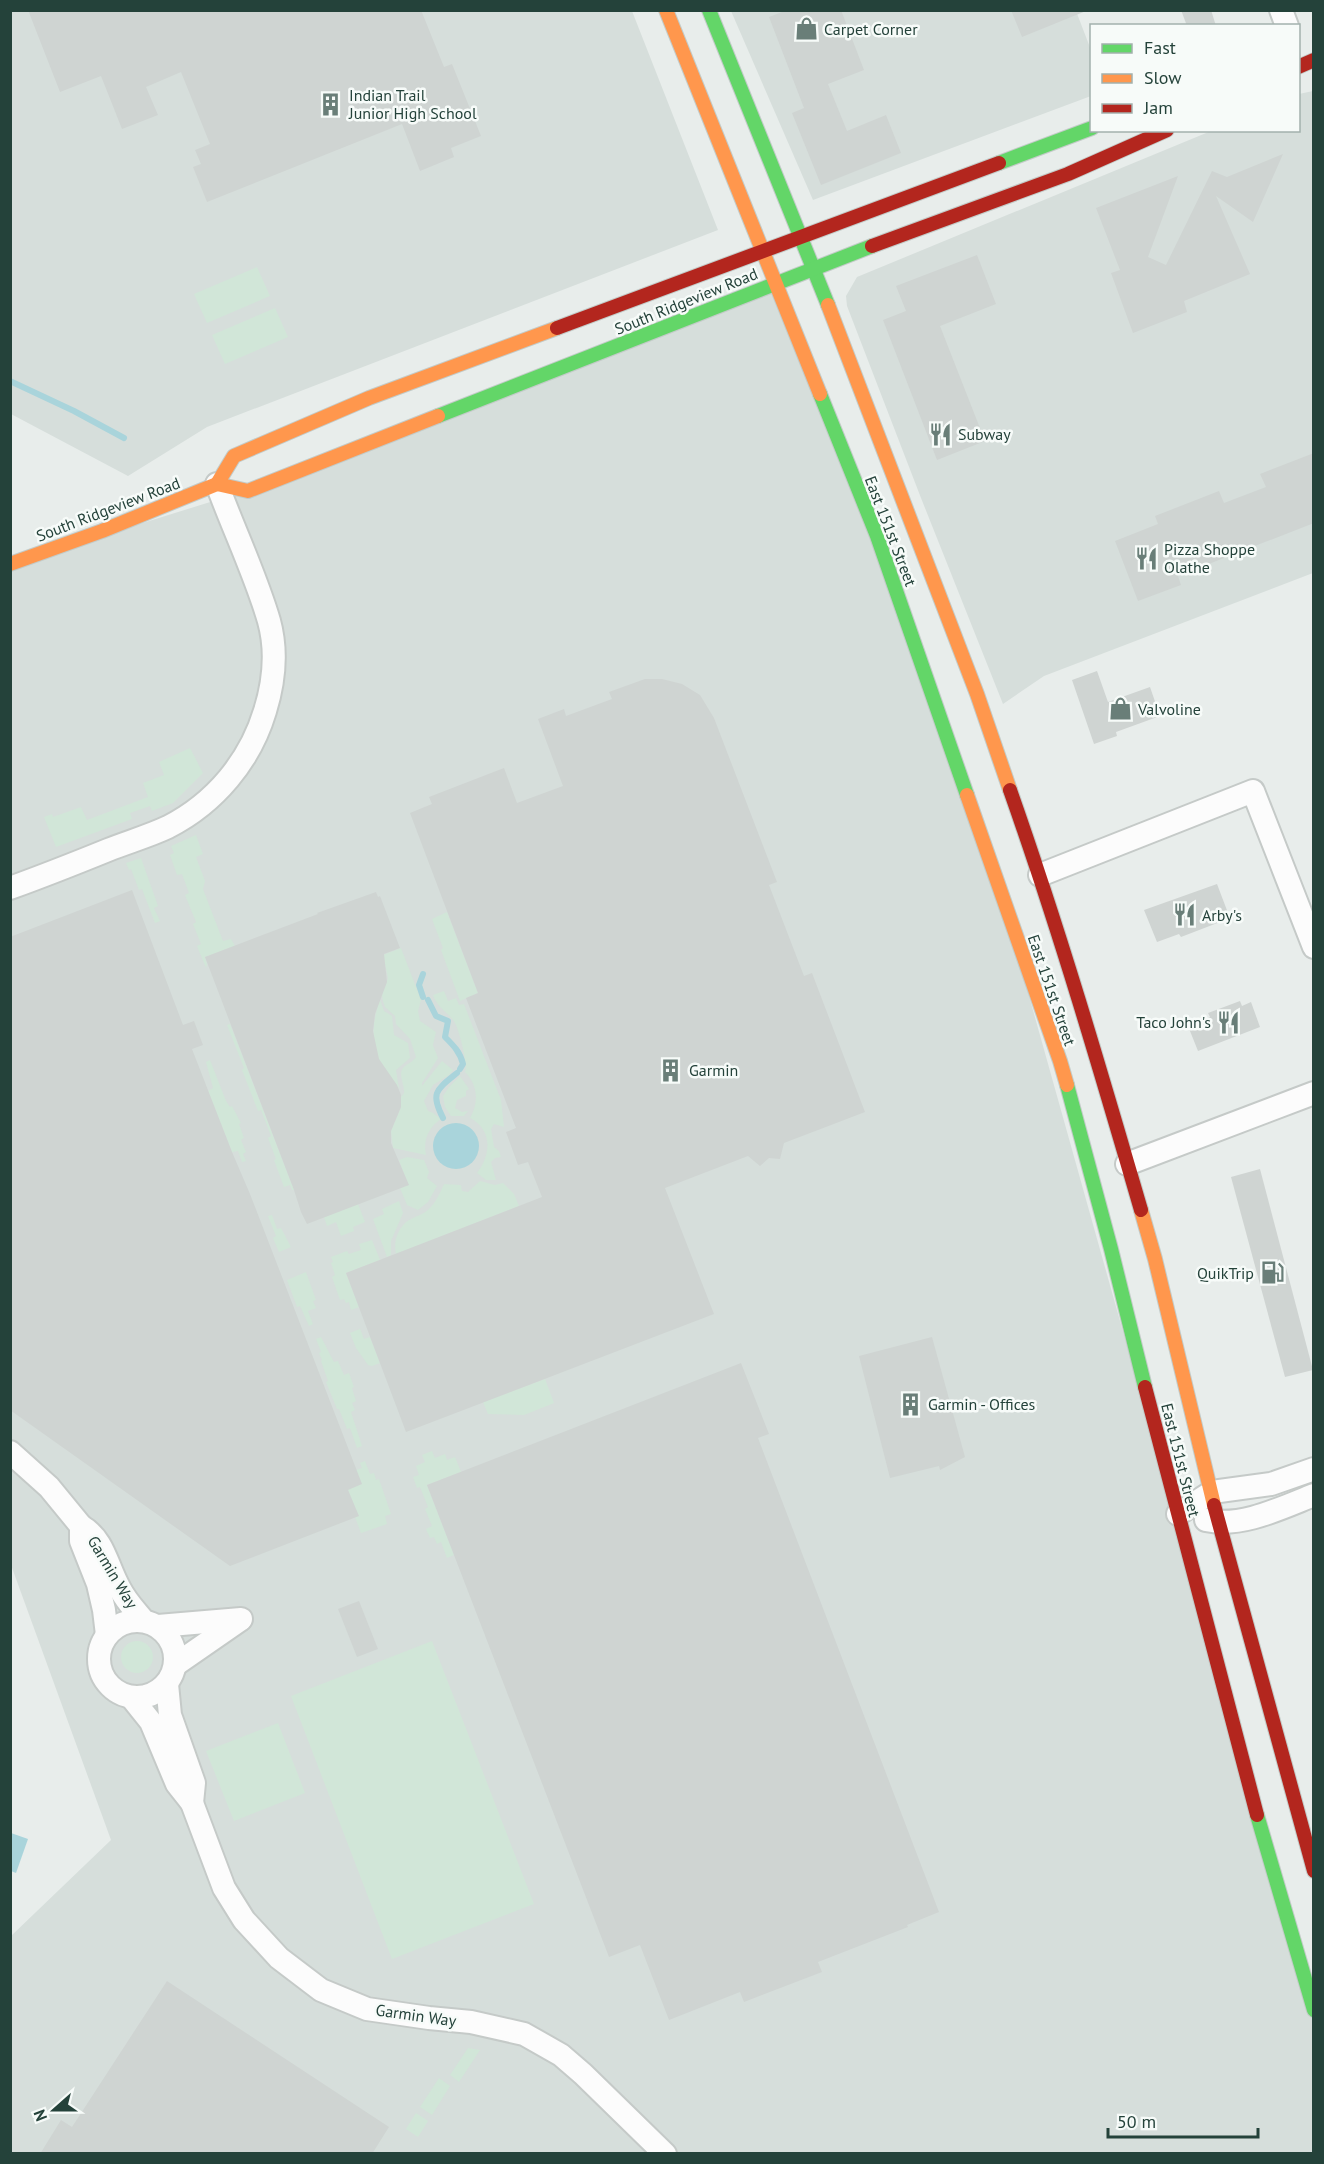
<svg xmlns="http://www.w3.org/2000/svg" width="1324" height="2164" font-family="'PT Sans',sans-serif">
  <rect width="100%" height="100%" fill="#e8edeb"/>
  <g fill="#d6dedb">
    <path d="M10 11H632L718 230 207 427 128 476 11 414Z"/>
    <path d="M731 11H1076L1091 50V96L813 200Z"/>
    <path d="M1313 91V573L1044 676 1003 704 921 498 847 306 846 296 857 277 1211 131 1298 130 1299 94Z"/>
    <path d="M775 284 994 871 1313 2010V2153H11V1936L111 1840 11 1565V564L252 489Z"/>
  </g>
  <g fill="#d1e6d8">
    <path d="M257 267 270 296 207 323 194 294Z"/>
    <path d="M275 308 288 337 225 364 212 335Z"/>
    <path d="M190 748 203 773 173 803 152 811 150 806 130 813 132 819 56 847 44 817 52 814 53 817 81 807 87 820 148 797 143 783 164 775 159 762Z"/>
    <path d="M196 835 203 854 196 857 205 881 203 889 223 941 231 939 235 946 205 957 207 964 206 968 197 946 201 944 193 924 196 922 185 895 189 893 182 874 177 875 170 855 174 853 171 846Z"/>
    <path d="M141 858 158 906 154 908 160 921 155 923 142 889 139 890 131 869 129 870 126 863Z"/>
    <path d="M447 912 478 993 460 1001 441 950 443 948 432 919Z"/>
    <path d="M401 948 421 1000 418 1011 420 1021 436 1032 433 1045 438 1058 422 1083V1086L442 1061 453 1070 449 1075 433 1085 424 1101 428 1111 433 1113 441 1119C428 1128 423 1140 426 1155L393 1148 391 1131 401 1107V1097L404 1093C405 1084 397 1074 404 1067 408 1063 412 1063 416 1057L410 1039 396 1024 395 1016 385 1007 383 1001 382 995 388 978 383 955Z"/>
    <path d="M444 991 448 1001 456 998 459 1005 464 1004 501 1100 504 1127 494 1124 491 1129 494 1147 499 1151 501 1157 495 1158 491 1162 496 1180H486L477 1173C491 1155 493 1130 470 1118 479 1102 478 1085 465 1072 468 1064 459 1029 454 1021 447 1012 437 1007 433 995Z"/>
    <path d="M380 1000 384 1011 392 1016 394 1035 408 1043 410 1058 396 1070 399 1089C393 1079 385 1071 380 1061 370 1042 373 1019 380 1000Z"/>
    <path d="M230 1024 294 1190H292L290 1185 284 1187 274 1160 276 1159 268 1138 271 1136 261 1110 258 1111 242 1070 244 1068 227 1025Z"/>
    <path d="M210 1060 226 1101 230 1107 232 1106 241 1123 239 1124 244 1138 241 1140 246 1152 243 1154 246 1161 242 1162 238 1151 232 1152 208 1091 213 1088 206 1062Z"/>
    <path d="M460 1076 469 1089 466 1091V1096L457 1100 455 1108 462 1112 468 1111 464 1116H451L445 1107 443 1096 449 1087Z"/>
    <path d="M407 1157 424 1160 429 1172 427 1178 437 1186 428 1202 418 1210 407 1205 400 1188 408 1185 399 1160Z"/>
    <path d="M480 1181 495 1185 503 1183 514 1194 519 1206 396 1254C393 1242 398 1227 409 1220 416 1216 423 1215 429 1209 436 1202 440 1193 444 1184L461 1185 462 1191 468 1192Z"/>
    <path d="M399 1201 403 1213 391 1241V1255L387 1257 373 1219 384 1214 382 1209Z"/>
    <path d="M358 1204 365 1222 353 1227 354 1231 341 1236 336 1222 327 1226 324 1217Z"/>
    <path d="M272 1215 277 1229 281 1228 291 1247 279 1252 273 1238 276 1236 268 1216Z"/>
    <path d="M372 1240 380 1260 346 1273 359 1307 351 1310 349 1302 346 1303 344 1299 340 1300 332 1277 335 1275 331 1263 333 1262 331 1257 347 1251 349 1254 361 1250 359 1244Z"/>
    <path d="M306 1272 316 1300 313 1301 316 1308 308 1311 313 1324 309 1326 300 1306 297 1307 287 1280Z"/>
    <path d="M360 1329 364 1339 370 1337 380 1363 372 1366 368 1365 356 1348 350 1333Z"/>
    <path d="M321 1337 334 1362 338 1361 344 1375 349 1373 354 1387 352 1388 356 1401 352 1403 355 1410 351 1412 362 1446 357 1448 350 1428 347 1429 339 1409H337L326 1382 328 1381 321 1361 322 1360 319 1353 321 1352 316 1339Z"/>
    <path d="M545 1379 554 1403 524 1415 488 1414 483 1402Z"/>
    <path d="M432 1451 435 1458 445 1454 447 1460 455 1457 461 1472 427 1485 454 1555 447 1558 441 1542 437 1544 434 1537 430 1538 426 1529 432 1526 425 1509 428 1507 420 1487 417 1488 413 1477 419 1475 416 1466 425 1462 422 1455Z"/>
    <path d="M365 1461 370 1474 374 1473 376 1480 379 1479 391 1514 385 1516 387 1524 361 1533 355 1517 358 1516 348 1490 356 1470 362 1468 360 1463Z"/>
    <path d="M432 1641 534 1904 392 1959 291 1696Z"/>
    <circle cx="137" cy="1657" r="16"/>
    <path d="M278 1723 305 1793 234 1821 206 1751Z"/>
    <path d="M468 2048 480 2050 459 2082 450 2075Z"/>
    <path d="M439 2078 450 2086 432 2115 420 2107Z"/>
    <path d="M416 2113 428 2121 418 2137 406 2129Z"/>
  </g>
  <g fill="#a9d4db">
    <circle cx="456" cy="1146" r="23"/>
    <path d="M11 1833 28 1839 16 1873 11 1871Z"/>
  </g>
  <g fill="none" stroke-linecap="round" stroke-linejoin="round">
    <g stroke="#a9d4db" stroke-width="6">
      <path d="M10 381 74 411 124 438"/>
      <path d="M423 974 419 985 423 997"/>
      <path d="M428 1000 436 1016 448 1021 445 1037C454 1046 460 1052 463 1064L460 1069"/>
      <path d="M443 1118C430 1093 436 1090 457 1073"/>
    </g>
  </g>
  <g fill="#cfd4d2">
    <path d="M28 10H421L444 67 452 64 481 136 451 148 454 157 420 171 402 124 207 202 193 167 201 164 195 150 210 144 181 72 146 87 158 115 122 129 101 76 60 92Z"/>
    <path d="M787 10H841L864 70 828 84 847 131 886 115 901 153 821 185 792 113 804 108 769 17Z"/>
    <path d="M1011 10H1086V11L1022 37Z"/>
    <path d="M1181 10H1211L1216 26H1187Z"/>
    <path d="M1283 154 1253 222 1216 196 1250 274 1184 301 1187 312 1133 333 1111 273 1120 270 1096 208 1178 176 1148 257 1166 265 1212 171 1227 177Z"/>
    <path d="M977 255 996 304 940 326 985 441 937 460 883 320 906 311 896 286Z"/>
    <path d="M1314 453V523L1178 576 1181 585 1138 601 1115 541 1158 524 1155 516 1219 491 1224 503 1266 487 1260 474Z"/>
    <path d="M1097 671 1108 702 1150 687 1160 716 1116 732 1117 736 1094 744 1072 680Z"/>
    <path d="M645 679H662L682 684 700 695 714 718 777 882 769 885 804 976 812 973 865 1112 784 1143 780 1159 769 1158 760 1166 748 1156 665 1188 714 1314 406 1432 346 1273 542 1197 528 1162 518 1165 506 1132 516 1128 466 998 478 993 410 813 432 804 429 797 504 768 517 803 563 786 538 719 564 709 566 716 612 699 609 692Z"/>
    <path d="M1217 884 1228 913 1218 917 1220 922 1181 937 1179 934 1157 942 1144 910Z"/>
    <path d="M132 890 183 1025 194 1021 203 1045 192 1049 232 1152 250 1194 362 1484 348 1490 359 1516 230 1566 10 1410V937Z"/>
    <path d="M376 892 378 897 380 896 400 948 384 954 387 982 375 1014 373 1031 379 1059 397 1085 401 1095V1107L391 1131V1143L409 1185 307 1224 301 1212 294 1190 205 957 318 914 317 913Z"/>
    <path d="M1240 1001 1242 1006 1251 1002 1260 1027 1198 1051 1188 1026 1210 1017 1208 1013Z"/>
    <path d="M1260 1169 1313 1370 1285 1377 1231 1177Z"/>
    <path d="M932 1337 965 1457 940 1470 939 1466 890 1478 859 1356Z"/>
    <path d="M741 1363 769 1434 758 1438 939 1912 907 1925 908 1927 818 1962 822 1972 744 2002 740 1992 669 2020 640 1945 609 1957 427 1485Z"/>
    <path d="M359 1601 378 1649 357 1657 338 1609Z"/>
    <path d="M167 1981 389 2127 372 2154H40L61 2120 72 2127Z"/>
  </g>
  <g fill="none" stroke-linecap="round" stroke-linejoin="round">
    <defs>
      <g id="street">
        <path d="M1281 10 1287 26"/>
        <path d="M1040 875 1253 791 1314 947"/>
        <path d="M10 888C43 876 76 863 108 850 128 842 149 836 168 827 215 803 250 761 265 711 274 682 277 650 269 621 256 576 233 528 217 484"/>
        <path d="M1127 1164 1314 1093"/>
        <path d="M10 1452 49 1487 81 1526V1541L98 1584 104 1610 107 1635"/>
        <path d="M1178 1514 1212 1492 1271 1484 1314 1469"/>
        <path d="M1206 1520C1241 1528 1281 1508 1314 1495"/>
        <path d="M81 1526C105 1540 107 1567 120 1589 126 1601 135 1610 143 1620"/>
        <circle cx="137" cy="1659" r="38"/>
        <path d="M158 1626 241 1619"/>
        <path d="M175 1665 240 1620"/>
        <path d="M167 1684 170 1715 194 1783 192 1803"/>
        <path d="M131 1697 151 1722 177 1784 192 1803 224 1888 244 1920 279 1958 321 1990 367 2009 429 2018 471 2022 524 2034 561 2055 583 2074 665 2154"/>
      </g>
      <g id="fast">
        <path d="M709 10 828 305"/>
        <path d="M999 163 1092 128"/>
        <path d="M820 394 877 536 967 795"/>
        <path d="M438 416 872 246"/>
        <path d="M1067 1085 1111 1249 1145 1387"/>
        <path d="M1257 1815 1314 2010"/>
      </g>
      <g id="slow">
        <path d="M666 10 820 394"/>
        <path d="M828 305 977 694 1010 790"/>
        <path d="M217 484 234 456 369 398 557 328"/>
        <path d="M10 564 102 531 217 484 248 491 438 416"/>
        <path d="M967 795 1060 1061 1067 1085"/>
        <path d="M1141 1210 1155 1259 1214 1505"/>
      </g>
      <g id="jam">
        <path d="M1298 67 1314 60"/>
        <path d="M872 246 1068 174 1167 130"/>
        <path d="M557 328 999 163"/>
        <path d="M1010 790C1059 929 1100 1069 1141 1210"/>
        <path d="M1145 1387 1257 1815"/>
        <path d="M1214 1505 1314 1871"/>
      </g>
    </defs>
    <use href="#street" stroke="#c5cac8" stroke-width="26"/>
    <use href="#fast" stroke="#c3cbc8" stroke-width="16"/>
    <use href="#slow" stroke="#c3cbc8" stroke-width="16"/>
    <use href="#jam" stroke="#c3cbc8" stroke-width="16"/>
    <use href="#street" stroke="#fcfcfc" stroke-width="22"/>
    <use href="#fast" stroke="#63d668" stroke-width="14"/>
    <use href="#slow" stroke="#ff974d" stroke-width="14"/>
    <use href="#jam" stroke="#b3261e" stroke-width="14"/>
  </g>
  <defs>
    <symbol id="shop-bare" viewBox="-9 -9 18 18"><path d="M-5-2.5h2.3a2.7 3.5 0 0 1 5.4 0H5L5.5 6h-11ZM-1.5-2.5h3a1.5 2.3 0 0 0-3 0Z" fill="#697e78" stroke="#f7fbf9" stroke-width="2.5" paint-order="stroke"/></symbol>
    <symbol id="building-bare" viewBox="-9 -9 18 18"><path d="M-4-6H4V6H1V3H-1V6H-4ZM-2.5-4.3h1.7v1.8h-1.7ZM.8-4.3h1.7v1.8H.8ZM-2.5-1h1.7V.8h-1.7ZM.8-1h1.7V.8H.8Z" fill="#697e78" stroke="#f7fbf9" stroke-width="2.5" paint-order="stroke"/></symbol>
    <symbol id="restaurant-bare" viewBox="-9 -9 18 18"><path d="M-5-6h1v4h1v-4h1v4h1v-4h1v5L-1.5 .5V6h-2V.5L-5-1ZM5-6V6H3V1.5H1.5Q1.5-4 5-6Z" fill="#697e78" stroke="#f7fbf9" stroke-width="2.5" paint-order="stroke"/></symbol>
    <symbol id="fuel-bare" viewBox="-9 -9 18 18"><path d="M-5.5-6h7V0h2V4h1.3V-2.5L3-4.5l.8-.8L6-3V5H2.5V1h-1V6h-7ZM-4.2-4.7v3.2H.2V-4.7Z" fill="#697e78" stroke="#f7fbf9" stroke-width="2.5" paint-order="stroke"/></symbol>
  </defs>
  <g fill-rule="evenodd">
    <use href="#shop-bare" x="790" y="12" width="33" height="33"/>
    <use href="#building-bare" x="314" y="88" width="33" height="33"/>
    <use href="#restaurant-bare" x="924" y="418" width="33" height="33"/>
    <use href="#restaurant-bare" x="1130" y="542" width="33" height="33"/>
    <use href="#shop-bare" x="1104" y="692" width="33" height="33"/>
    <use href="#restaurant-bare" x="1168" y="898" width="33" height="33"/>
    <use href="#restaurant-bare" x="1212" y="1006" width="33" height="33"/>
    <use href="#building-bare" x="654" y="1054" width="33" height="33"/>
    <use href="#fuel-bare" x="1256" y="1256" width="33" height="33"/>
    <use href="#building-bare" x="894" y="1388" width="33" height="33"/>
  </g>
  <g text-anchor="middle" dominant-baseline="central" stroke-width="5" stroke-linejoin="round" paint-order="stroke">
    <g font-size="16" fill="#24423a" stroke="#f7fbf9" text-anchor="start">
      <text x="824" y="29">Carpet Corner</text>
      <text x="349" y="95">Indian Trail<tspan x="349" dy="18">Junior High School</tspan></text>
      <text x="958" y="434">Subway</text>
      <text x="1164" y="549">Pizza Shoppe<tspan x="1164" dy="18">Olathe</tspan></text>
      <text x="1138" y="709">Valvoline</text>
      <text x="1202" y="915">Arby's</text>
      <text x="1211" y="1022" text-anchor="end">Taco John's</text>
      <text x="689" y="1070">Garmin</text>
      <text x="1254" y="1273" text-anchor="end">QuikTrip</text>
      <text x="928" y="1404">Garmin - Offices</text>
    </g>
    <g font-size="16" fill="#24423a" stroke="#f7fbf9">
      <text transform="translate(686 301) rotate(-22)">South Ridgeview Road</text>
      <text transform="translate(108 509) rotate(-21)">South Ridgeview Road</text>
      <text transform="translate(891 531) rotate(69)">East 151st Street</text>
      <text transform="translate(1052 990) rotate(71)">East 151st Street</text>
      <text transform="translate(1181 1460) rotate(76)">East 151st Street</text>
      <text transform="translate(113 1572) rotate(59)">Garmin Way</text>
      <text transform="translate(416 2015) rotate(8)">Garmin Way</text>
    </g>
  </g>
  <rect width="1324" height="2164" fill="none" stroke="#24423a" stroke-width="24"/>
  <rect x="1090" y="24" width="210" height="108" fill="#f7fbf9" stroke="#a3b1ad" stroke-width="1.5"/>
  <rect x="1102" y="44" width="30" height="9" fill="#63d668" stroke="#a3b1ad" stroke-width="1.5"/>
  <text x="1144" y="54" font-size="18" fill="#24423a">Fast</text>
  <rect x="1102" y="74" width="30" height="9" fill="#ff974d" stroke="#a3b1ad" stroke-width="1.5"/>
  <text x="1144" y="84" font-size="18" fill="#24423a">Slow</text>
  <rect x="1102" y="104" width="30" height="9" fill="#b3261e" stroke="#a3b1ad" stroke-width="1.5"/>
  <text x="1144" y="114" font-size="18" fill="#24423a">Jam</text>
  <g transform="translate(54 2110) rotate(249)" stroke="#f7fbf9" stroke-width="4.5" paint-order="stroke">
  <path d="M0-4.5L10 22L0 15L-10 22Z" fill="#24423a"/>
  <text y="-9" font-size="16" font-weight="bold" text-anchor="middle" fill="#24423a">N</text>
  </g>
  <path d="M1108 2128v9h150v-9" fill="none" stroke="#24423a" stroke-width="3"/>
  <text x="1117" y="2128" font-size="18" fill="#24423a" stroke="#f7fbf9" stroke-width="4.5" paint-order="stroke">50 m</text>
</svg>
